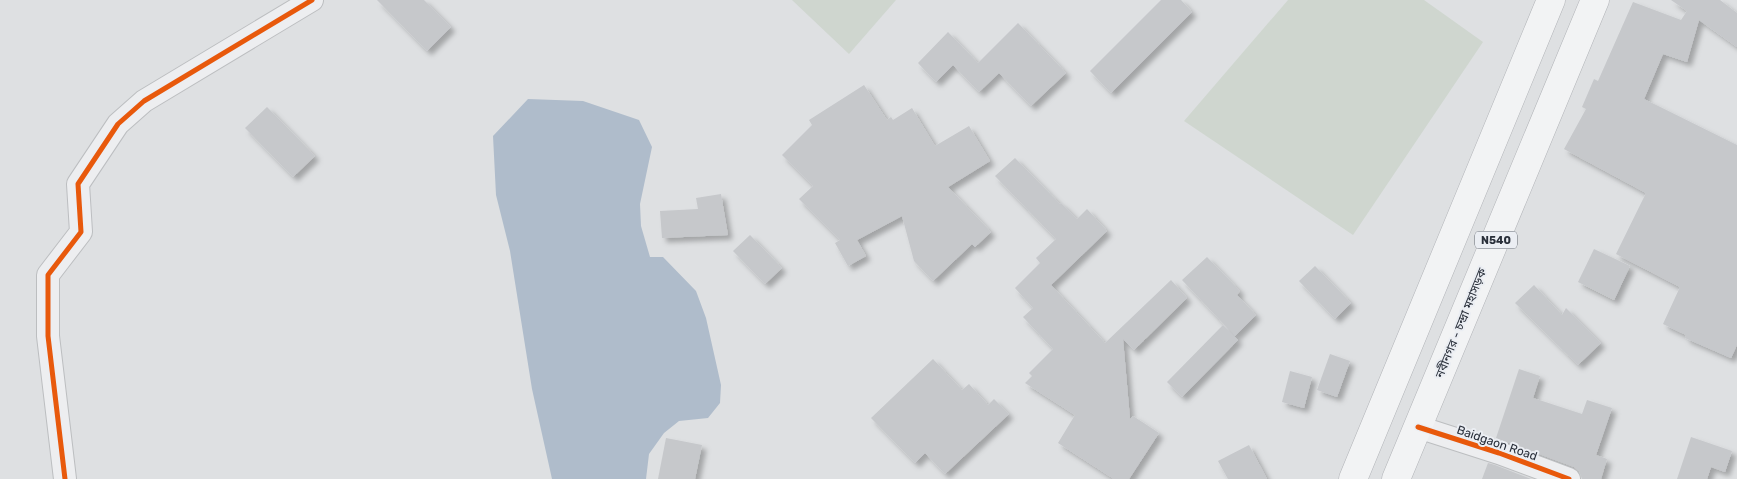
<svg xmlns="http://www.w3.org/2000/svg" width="1737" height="479" font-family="Rubik,'Noto Sans Bengali',sans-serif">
  <defs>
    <filter id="shadow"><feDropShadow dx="4.5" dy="4.5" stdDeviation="2.5" flood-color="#0004"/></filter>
  </defs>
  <rect width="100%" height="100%" fill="#dee0e2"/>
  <g fill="#cfd6cf">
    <path d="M792 0H896L849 54Z"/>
    <path d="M1288 0H1424L1483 42 1353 235 1184 121Z"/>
  </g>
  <path fill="#afbccb" d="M528 99 583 101 639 120 652 147 640 204 641 226 650 257H663L696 291 706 318 721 385 720 403 708 418 679 421 664 433 649 454 646 479H552L532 389 510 251 496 195 493 136Z"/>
  <g fill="#c6c8cb" filter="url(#shadow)">
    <path d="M377 0H424L451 27 427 51Z"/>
    <path d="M1161 0H1181L1192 12 1111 93 1090 71Z"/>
    <path d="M1671 0H1720L1737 13V47L1699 20 1687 62 1663 54 1644 99 1737 145V345L1731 358 1685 338 1686 335 1663 324 1680 287 1616 254 1646 193 1564 149 1586 109 1582 107 1594 79 1598 81 1633 2 1681 20 1687 11Z"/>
    <path d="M1018 23 1066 73 1031 106 999 73 979 92 953 65 936 82 918 63 948 32 978 63Z"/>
    <path d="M864 85 887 120 891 117 893 120 912 108 935 146 969 126 990 161 948 187 991 232 975 247 972 244 933 281 914 261 902 216 857 240 866 256 848 266 835 243 840 240 799 199 813 186 782 155 812 125 809 120Z"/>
    <path d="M267 107 315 156 293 177 245 128Z"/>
    <path d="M1015 158 1060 204 1061 203 1077 219 1087 209 1107 231 1051 285 1105 343 1171 280 1187 298 1134 350 1123 339 1130 419 1133 416 1159 433 1129 479H1114L1058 443 1075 415 1025 383 1032 376 1029 373 1053 349 1023 317 1033 308 1015 288 1040 263 1036 258 1056 239 995 176Z"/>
    <path d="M721 194 728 235 662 238 660 211 698 209 696 198Z"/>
    <path d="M750 235 782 268 765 284 733 251Z"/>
    <path d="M1594 249 1630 266 1614 300 1578 282Z"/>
    <path d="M1207 257 1240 291 1237 295 1256 315 1235 336 1182 280Z"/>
    <path d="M1315 266 1351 303 1335 319 1299 281Z"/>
    <path d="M1534 285 1562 315 1566 308 1601 343 1578 365 1515 303Z"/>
    <path d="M1223 325 1238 340 1182 397 1167 382Z"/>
    <path d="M1330 354 1350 361 1337 397 1317 390Z"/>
    <path d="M933 359 962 390 969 384 988 405 994 399 1009 414 945 474 925 453 915 463 871 418Z"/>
    <path d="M1519 369 1540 376 1533 398 1582 414 1587 400 1612 408 1596 455 1607 459 1601 479H1582L1579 471 1574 467 1496 438Z"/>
    <path d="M1290 371 1312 377 1304 408 1282 402Z"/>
    <path d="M1691 437 1732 451 1725 472 1711 467 1707 479H1677Z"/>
    <path d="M666 438 702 445 695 479H658Z"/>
    <path d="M1249 445 1267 479H1228L1218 461Z"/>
    <path d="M1488 463 1495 465 1531 479H1482Z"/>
  </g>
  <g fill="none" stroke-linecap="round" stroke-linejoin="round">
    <defs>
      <g id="minor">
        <path d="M1418 427 1499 453 1569 479"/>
        <path d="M65 479 48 336V275L81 232 78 184 118 124 144 101 312 0"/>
      </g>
      <g id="trunk">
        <path d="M1353 479 1551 0"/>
        <path d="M1396 479 1595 0"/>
      </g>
    </defs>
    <use href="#minor" stroke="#bcbec0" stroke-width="24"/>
    <use href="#trunk" stroke="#b1b3b7" stroke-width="29"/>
    <use href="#minor" stroke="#edeef0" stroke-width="22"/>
    <use href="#trunk" stroke="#f2f3f4" stroke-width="28"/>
    <defs>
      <g id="cycleway">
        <path d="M1418 427 1499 453 1569 479"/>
        <path d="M65 479 48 336V275L81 232 78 184 118 124 144 101 312 0"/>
      </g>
    </defs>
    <use href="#cycleway" stroke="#ebeef3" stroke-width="8"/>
    <use href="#cycleway" stroke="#e8590c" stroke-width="5"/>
  </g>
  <g text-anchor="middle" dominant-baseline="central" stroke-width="4" stroke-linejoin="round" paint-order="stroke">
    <rect fill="#ebeef3" stroke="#626871" stroke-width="1" x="1475" y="231.5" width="42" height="17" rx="4"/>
    <g font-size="11" font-weight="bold" fill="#282e39">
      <text x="1496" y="240">N540</text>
    </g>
    <g font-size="12" fill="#282e39" stroke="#ebeef3">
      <text transform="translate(1461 323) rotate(-68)">নবীনগর - চন্দ্রা মহাসড়ক</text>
      <text transform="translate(1497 443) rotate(19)">Baidgaon Road</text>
    </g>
  </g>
</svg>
